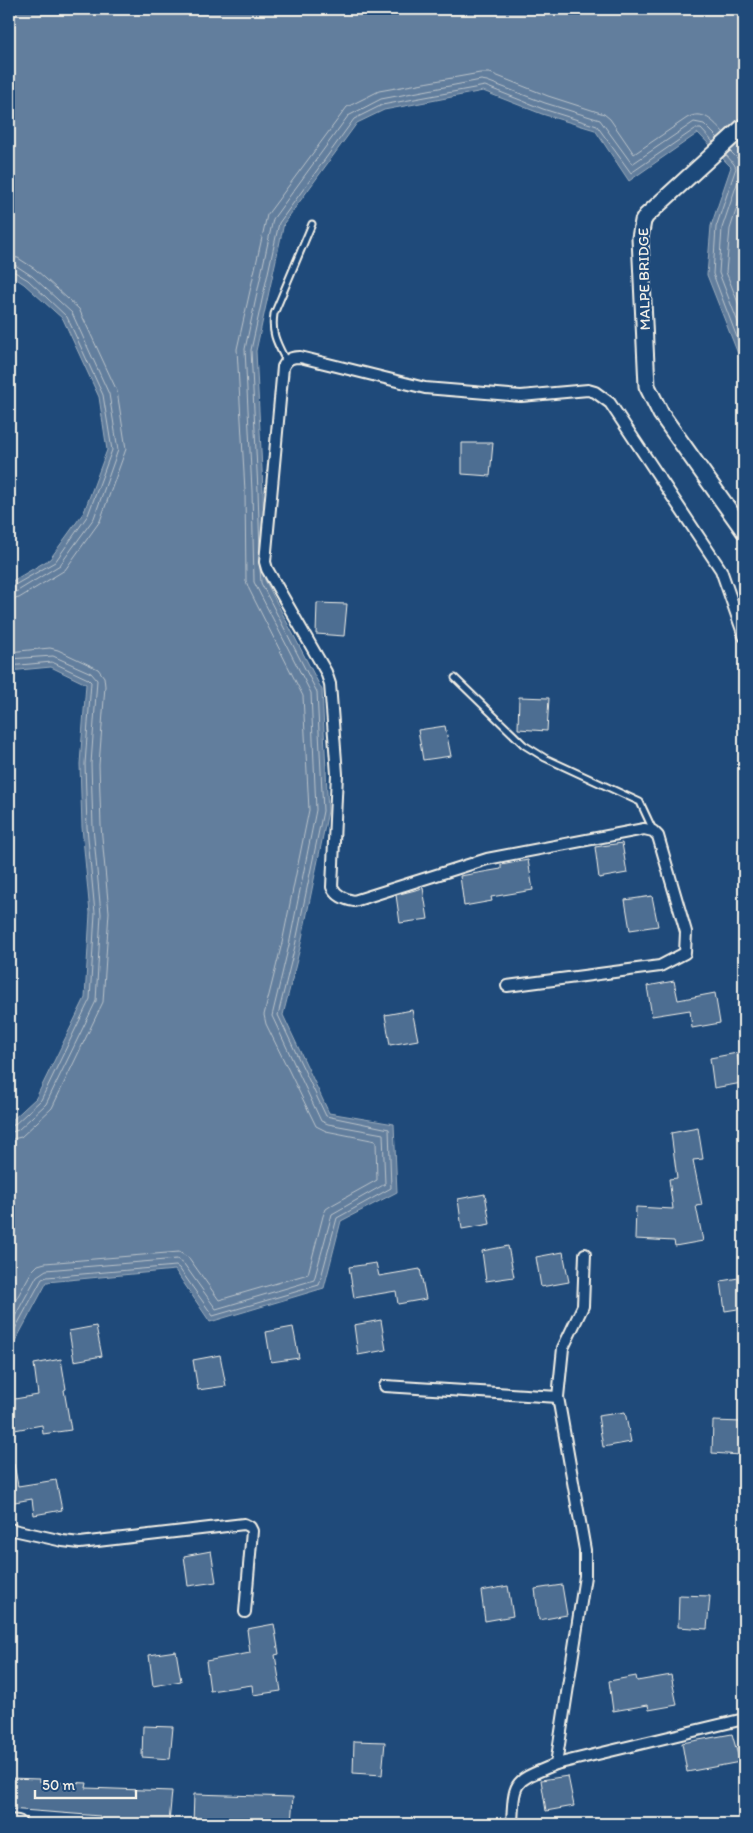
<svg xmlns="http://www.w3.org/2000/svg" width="753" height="1833" font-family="Itim,sans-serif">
  <rect width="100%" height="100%" fill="#1f4a7a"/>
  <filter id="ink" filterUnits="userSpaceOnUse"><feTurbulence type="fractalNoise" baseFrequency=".02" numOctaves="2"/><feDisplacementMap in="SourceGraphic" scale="10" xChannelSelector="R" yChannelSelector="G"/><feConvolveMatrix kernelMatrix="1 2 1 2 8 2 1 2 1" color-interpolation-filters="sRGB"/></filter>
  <g filter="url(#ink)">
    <path fill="#627e9d" stroke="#9cacbb" d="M9 9H744V369L707 275 711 226 731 167 698 133 629 181 595 130 542 114 483 91 384 110 357 123 284 223 256 351 263 490 265 580 322 690 328 811 300 948 283 1015 329 1113 394 1124 397 1192 341 1221 324 1288 210 1322 175 1270 47 1282 9 1353V1123L36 1098 85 998 90 913 82 827 80 764 86 684 51 667 9 671V583L50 559 84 512 107 450 99 397 63 319 24 284 9 274Z"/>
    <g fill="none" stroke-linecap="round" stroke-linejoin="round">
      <g stroke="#bac3ca" stroke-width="1">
        <path d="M730 151 739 160 742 169 722 228 719 273 744 338"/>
        <path d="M726 155 734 164 736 168 716 227 713 274 744 356"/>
        <path d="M744 186 730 229 726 272 744 318"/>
        <path d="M9 257 18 258 35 269 79 309 117 391 126 449 100 521 65 570 19 598 9 600"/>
        <path d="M9 264 15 265 32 276 72 313 109 394 118 450 94 518 60 565 16 592 9 593"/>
        <path d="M9 270 13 271 28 280 67 317 103 395 112 450 88 515 55 562 13 586 9 587"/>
        <path d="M260 552 258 491 251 350 279 223 354 119 382 105 485 86 543 109 597 126 631 173 695 129H701L713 142"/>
        <path d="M9 652 50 648 58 650 98 669 104 677 105 686 99 765 101 826 109 912 103 1002 52 1108 21 1137 9 1140"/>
        <path d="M9 659 53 656 91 673 97 680 91 764 93 827 101 914 96 1001 46 1104 18 1130 9 1133"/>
        <path d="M9 666 52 662 88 679 91 682 85 764 87 827 95 913 90 999 41 1100 14 1125 9 1126"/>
        <path d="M9 1312 32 1271 38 1265 45 1263 179 1252 189 1258 219 1300 308 1274 323 1216 326 1209 332 1205 377 1180 376 1141 326 1131 316 1126 266 1024 264 1015 282 943 309 810 303 696 249 589 246 581 245 491 237 349 267 215 347 107 379 91 480 73H490L548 96 604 114 610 119 634 154 687 118C703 109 713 121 724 133"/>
        <path d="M9 1327 37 1276 46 1270 177 1259 184 1264 216 1309 314 1280 332 1214 385 1184 383 1134 328 1124 321 1121 272 1016 289 945 316 810 311 693 254 582 252 491 245 349 273 219 348 116 381 99 481 80 487 81 545 103 600 120 632 164 694 122 704 124 718 138"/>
        <path d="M9 1340 42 1279 47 1277 176 1266 179 1268 213 1316 319 1285 337 1218 391 1188 389 1129 326 1116 278 1015 295 946 323 811 317 692 261 583 260 567"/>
      </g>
    </g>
    <g fill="#4d6e92" stroke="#f4f1e8">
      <path d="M462 443H493L490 476 462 474Z"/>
      <path d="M317 603 347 604 344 636 316 634Z"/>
      <path d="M519 697 549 698 547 731 518 729Z"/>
      <path d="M445 726 451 756 423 760 418 730Z"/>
      <path d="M622 843 627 873 599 878 595 847Z"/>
      <path d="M528 860 533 890 491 897 492 901 464 906 460 876 501 869V865Z"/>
      <path d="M423 888 428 919 400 923 396 895Z"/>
      <path d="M652 896 658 926 630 930 625 900Z"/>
      <path d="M674 981 678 1000 715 993 720 1023 692 1028 690 1010 652 1016 647 986Z"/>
      <path d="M412 1010 418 1040 390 1045 385 1015Z"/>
      <path d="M737 1053 742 1083 714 1088 710 1058Z"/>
      <path d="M698 1128 703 1159 693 1160 702 1205 696 1206 703 1241 675 1246 674 1241 635 1239 636 1207 673 1209 669 1179 677 1178 671 1133Z"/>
      <path d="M485 1194 490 1224 462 1229 458 1199Z"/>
      <path d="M508 1246 514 1277 486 1281 482 1251Z"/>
      <path d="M563 1252 569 1282 541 1287 536 1257Z"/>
      <path d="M376 1263 379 1276 420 1269 426 1299 398 1304 396 1291 354 1298 349 1267Z"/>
      <path d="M744 1277V1308L725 1311 721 1281Z"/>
      <path d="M381 1320 386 1350 358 1355 354 1325Z"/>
      <path d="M96 1326 102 1356 74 1361 69 1331Z"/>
      <path d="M293 1327 299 1358 271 1362 266 1332Z"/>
      <path d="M220 1355 226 1386 198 1390 193 1360Z"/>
      <path d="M61 1359 66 1389 64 1390 71 1430 43 1434 42 1425 9 1431V1400L38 1395 34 1364Z"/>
      <path d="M625 1412 631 1442 603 1447 598 1416Z"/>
      <path d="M713 1421 743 1422 740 1455 712 1453Z"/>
      <path d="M14 1464 18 1486 56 1480 62 1510 34 1515 32 1499 9 1503V1465Z"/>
      <path d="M211 1551 216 1582 188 1586 184 1556Z"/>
      <path d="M562 1585 567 1615 539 1620 535 1589Z"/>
      <path d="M508 1586 513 1616 485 1621 481 1591Z"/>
      <path d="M679 1595 710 1596 707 1629 678 1627Z"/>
      <path d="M274 1624 279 1654 275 1655 281 1691 253 1695 252 1685 210 1691 206 1661 250 1653 247 1629Z"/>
      <path d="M176 1651 181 1681 153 1686 149 1655Z"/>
      <path d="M671 1675 677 1705 649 1710 648 1705 613 1711 609 1681 636 1676 637 1681Z"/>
      <path d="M143 1726 173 1727 170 1759 142 1757Z"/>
      <path d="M732 1734 740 1762 687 1772 682 1743Z"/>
      <path d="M354 1741 385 1742 382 1775 353 1773Z"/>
      <path d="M568 1776 574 1806 546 1811 541 1780Z"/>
      <path d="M9 1778 39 1779V1781L87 1783 86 1788 172 1791 169 1823 100 1820V1816L9 1809Z"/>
      <path d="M194 1794 293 1797 291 1824H193Z"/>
    </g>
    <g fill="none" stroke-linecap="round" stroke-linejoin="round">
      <defs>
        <g id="lane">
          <path d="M286 361C277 343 271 334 274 314L312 224"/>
          <path d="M455 678 524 745 545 758 640 802 653 830"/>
        </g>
        <g id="street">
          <path d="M507 986 660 966 685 953 686 932 658 836 653 831 644 829 487 859 354 901C344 899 337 896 332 887L337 774 330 684 326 672 267 569 265 562 283 367C287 359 291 357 300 357L425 388 521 396 588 390 595 392 610 403 721 570 744 636"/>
          <path d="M385 1386 558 1397"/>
          <path d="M9 1529 63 1541 80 1543 244 1524 250 1527 252 1531 245 1612"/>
          <path d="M556 1764 744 1719"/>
          <path d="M512 1824C514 1778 514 1782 556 1764L585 1576V1550L558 1397 563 1348 583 1306 585 1254"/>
        </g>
        <path id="secondary" d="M744 126 646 216 643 221 640 238 647 386 661 414 744 531"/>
        <path id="primary" d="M9 1823 18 1824"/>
      </defs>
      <use href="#lane" stroke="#f4f1e8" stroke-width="9"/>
      <use href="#street" stroke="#f4f1e8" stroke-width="14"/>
      <use href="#secondary" stroke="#f4f1e8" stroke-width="19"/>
      <use href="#primary" stroke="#f4f1e8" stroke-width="20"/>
      <use href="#lane" stroke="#1f4a7a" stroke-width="5"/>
      <use href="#street" stroke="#1f4a7a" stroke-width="10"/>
      <use href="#secondary" stroke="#1f4a7a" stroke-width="15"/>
      <use href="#primary" stroke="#1f4a7a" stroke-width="16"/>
    </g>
  </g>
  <g text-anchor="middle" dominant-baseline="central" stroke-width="4" stroke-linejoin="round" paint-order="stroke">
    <g font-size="15" fill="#f4f1e8" stroke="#1f4a7a">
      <text transform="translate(644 279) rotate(-91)">MALPE BRIDGE</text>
    </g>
  </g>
  <rect width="753" height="1833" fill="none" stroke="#1f4a7a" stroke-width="30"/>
  <rect x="15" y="15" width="723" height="1803" fill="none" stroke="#f4f1e8" stroke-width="2" filter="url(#ink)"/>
  <path d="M35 1790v8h101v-8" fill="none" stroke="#f4f1e8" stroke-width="2.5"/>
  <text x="42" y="1790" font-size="15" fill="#f4f1e8" stroke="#1f4a7a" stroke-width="4" paint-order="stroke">50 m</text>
</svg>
